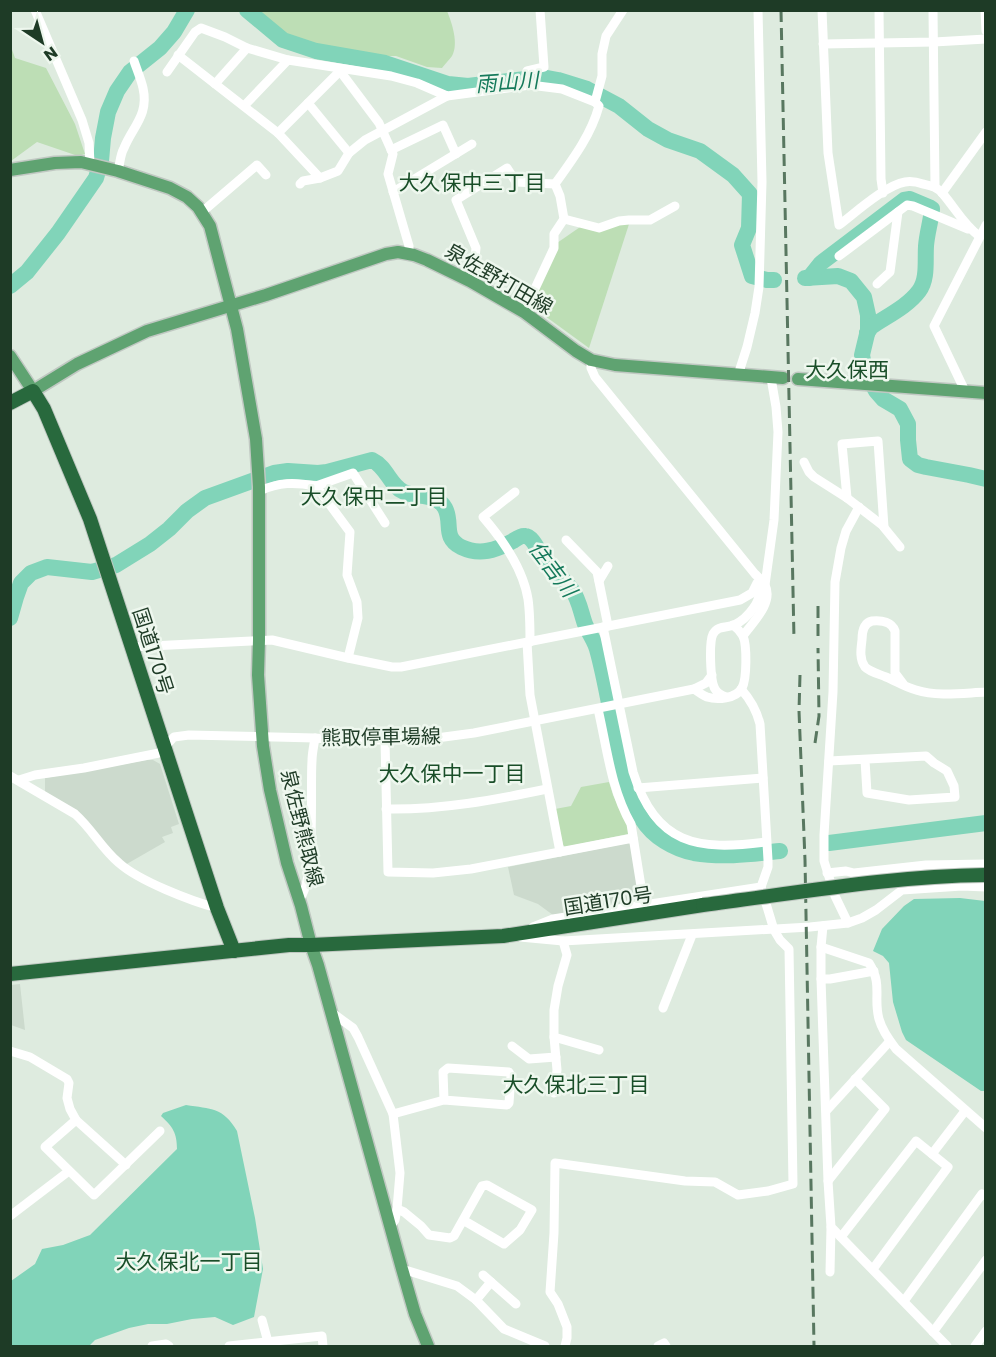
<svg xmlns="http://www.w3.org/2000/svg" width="996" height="1357" font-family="Poppins,'Noto Sans JP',sans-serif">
  <rect width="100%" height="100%" fill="#deebdf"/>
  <g fill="#ccdacd">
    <path d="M147 760H153L160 764 179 824 171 827 173 833 162 837 165 842 125 865 86 821 45 795V778Z"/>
    <path d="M628 843 631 845 640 900 553 915 538 904 514 895 508 867Z"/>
    <path d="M20 984 25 1030 11 1025V985Z"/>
  </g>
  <g fill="#bddeb5">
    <path d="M258 11H447C452 23 459 44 452 56 449 60 445 64 442 68L427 67 396 56H388L387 60 314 44 288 35Z"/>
    <path d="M10 44 15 58 46 68 75 124 85 154 78 156 37 142 11 161Z"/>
    <path d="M630 221 589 348 534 308 532 301 557 243 583 225Z"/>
    <path d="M609 782 613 795 628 826 629 831 628 834 565 847 563 845 555 809 571 806 581 787Z"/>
  </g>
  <g fill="#81d4b9">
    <path d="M960 898 985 901V1091H981L906 1040 902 1032 893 1002 889 963 883 956 873 951 882 929 904 906 914 899Z"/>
    <path d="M186 1105C211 1109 223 1107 237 1131L255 1218 263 1269 254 1317 233 1325 215 1317 192 1319 167 1324H148L129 1328 95 1340 89 1346H11V1281L35 1264 42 1249 63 1245 90 1235 177 1149C177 1133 173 1127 161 1116L163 1113Z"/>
  </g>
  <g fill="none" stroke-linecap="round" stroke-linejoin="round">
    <g stroke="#81d4b9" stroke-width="16">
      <path d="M247 10 283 40 316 51 385 63 448 84 468 86 542 77 558 80 587 89 619 106 648 129 668 140 700 151 733 175 750 194 749 228 742 245 752 276 767 280H774"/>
      <path d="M805 278 838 276 851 281 864 297 868 315V330L862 355 865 371 876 391 883 399 900 409 908 424V440L910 459 918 465 926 467 969 475 986 479"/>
      <path d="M809 278 821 263 904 200 910 199 929 207 932 209C931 221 927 233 926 246 925 261 928 279 919 291 907 307 887 316 871 327L867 333"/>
      <path d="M10 286 27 272 58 233 96 178 101 161 103 138 108 112 117 91 130 72 160 48 174 32 187 10"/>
      <path d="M10 618 16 597 21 583 31 573 47 567 92 572 116 565 150 544 169 529 187 511 205 498 274 473 288 471 318 473 327 472 372 460C387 467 390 486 404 492 417 498 437 493 445 508 453 523 442 537 461 547 480 556 496 550 513 541 516 539 521 535 525 536 532 536 538 550 542 556 551 569 563 578 572 590 579 599 581 613 585 624 589 634 596 642 598 653 606 683 611 715 617 746 622 771 628 798 642 819 653 837 674 849 694 853 723 858 752 854 780 851"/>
      <path d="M829 843 986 823"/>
    </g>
    <defs>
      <g id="major">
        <path d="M10 170 55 163 81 162 118 171 170 188 187 197 198 207 210 226 237 329 256 439 259 487V640L258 675 263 746 270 790 287 863 301 906 311 945 318 965 402 1269 415 1314 428 1346"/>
        <path d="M10 356 33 391 77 364 147 331 266 295 386 254 398 252 414 255 427 260 470 281 524 312 576 351 591 360 615 365 783 378"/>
        <path d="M798 379 986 393"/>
      </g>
      <g id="highway">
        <path d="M10 403 33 391 44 409 90 519 217 908 234 951"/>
        <path d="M10 974 289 945H311L503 936 703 905"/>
      </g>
    </defs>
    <use href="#major" stroke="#c0c8c2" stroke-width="15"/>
    <use href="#highway" stroke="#c0c8c2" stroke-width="16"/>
    <g stroke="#fff" stroke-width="9">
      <path d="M35 10 82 120 89 143 90 164"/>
      <path d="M822 10 828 153 839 225C855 213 886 185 905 182 911 181 917 182 923 184 932 186 937 187 943 194 955 208 964 225 979 236"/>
      <path d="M879 10 881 179 883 193"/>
      <path d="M933 10 935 187"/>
      <path d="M985 10 986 31"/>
      <path d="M823 44 934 42 986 39"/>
      <path d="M178 55 278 133 320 178"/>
      <path d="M340 71 379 123 393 154 388 174 409 246V254"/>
      <path d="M167 72 195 32 201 28 225 37 247 48 288 60 391 76 417 83 447 96 530 85 562 89 595 102"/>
      <path d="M215 84 247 48"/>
      <path d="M530 85 527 71 544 67 540 10"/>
      <path d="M308 103 349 153"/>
      <path d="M244 106 288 60"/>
      <path d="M278 133 340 71V69"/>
      <path d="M391 150 443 125 456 154"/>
      <path d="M118 171C120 164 120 155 124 148 133 126 149 115 143 88 141 79 137 70 134 61"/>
      <path d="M300 184 303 181 320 178 338 171 349 153 365 140 447 96"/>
      <path d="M555 184C573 159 591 135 599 106L595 102 602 76V54L606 36 623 10"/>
      <path d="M393 192 472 144"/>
      <path d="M942 193 986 132"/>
      <path d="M202 212 257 165 266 175"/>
      <path d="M564 219 599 228 619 221 629 220H650L675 206"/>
      <path d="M839 256 907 205 913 206 968 229"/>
      <path d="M470 281 474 268 476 248 456 200 507 168 516 182 555 184"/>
      <path d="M877 284 890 272 898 212"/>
      <path d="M524 312 554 248V234L564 219 560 196 555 184"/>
      <path d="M591 360V368L595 377 755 574C758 577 763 581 765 585 774 603 752 623 743 636"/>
      <path d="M738 375 747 347 755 313 759 287 762 182 758 10"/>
      <path d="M965 391 934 326 986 225"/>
      <path d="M804 462 809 472 814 477 847 498 882 525 900 547"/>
      <path d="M316 486 353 473 385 523"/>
      <path d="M259 491C280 482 294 482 316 486L350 532 347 575 357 602 358 618 348 658"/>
      <path d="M515 492 483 517C503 540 523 569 528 599 530 613 530 628 530 642"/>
      <path d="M847 498 842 444 878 441 884 527"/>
      <path d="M566 540 597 572 608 626"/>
      <path d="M599 581 608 566"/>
      <path d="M765 585 774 520 778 432 776 407 771 378"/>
      <path d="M603 627 633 772C656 845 697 851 766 842"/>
      <path d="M527 642 530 695 560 852"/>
      <path d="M131 647 272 640 348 658 392 667H401L740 600 752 593 757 583"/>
      <path d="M904 685 895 673V631C892 622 882 620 872 621 863 623 862 632 862 640 861 648 859 659 865 667 870 672 879 674 886 677 896 681 905 687 916 690 938 697 963 693 986 692"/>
      <path d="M694 689C698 692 702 695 707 697 717 700 736 699 742 688 747 679 747 645 743 636 740 631 737 628 733 625"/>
      <path d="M726 697C721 695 717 693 715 689 710 681 709 642 713 634 718 625 727 628 734 625 747 619 765 599 758 584"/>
      <path d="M598 709C607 748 611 789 631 824L644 905"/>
      <path d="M385 740 388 872 433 873 471 869 633 838"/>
      <path d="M829 761 926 756 934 763 947 771 954 786 955 797 909 800 867 793 865 760"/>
      <path d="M10 776 75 814C92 829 102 849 119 863 139 881 191 901 217 908"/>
      <path d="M19 780 35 775 84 768 159 753 174 737 189 735 315 738 339 740H385L429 739 474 733 694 689 706 683 712 675"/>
      <path d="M638 788 763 778"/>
      <path d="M386 809C441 810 494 800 547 789"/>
      <path d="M827 873 846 871 854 873 926 865 986 864"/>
      <path d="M299 899C316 885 310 785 312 761 312 753 314 745 315 738"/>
      <path d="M848 923 835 896 824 861V835L833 692 835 582 841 548 846 531 859 507"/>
      <path d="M823 926 821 947V979L828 1181 831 1227 947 1346"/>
      <path d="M533 927 553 919 761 887"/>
      <path d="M520 937 563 941 810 927 848 923 862 918 876 910 902 890 962 886 986 887"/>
      <path d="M563 941 567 955 558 986 554 1010V1037L599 1050"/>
      <path d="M821 947 869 963C883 985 873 997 879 1019 882 1030 889 1040 896 1049L986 1128"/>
      <path d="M821 979H830L874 971"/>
      <path d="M663 1008 692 935"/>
      <path d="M331 1012 353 1028 358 1037 393 1114 400 1173 397 1209 395 1220 390 1226"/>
      <path d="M554 1037 557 1070 554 1093"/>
      <path d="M512 1046 529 1059 556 1057"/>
      <path d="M10 1051 30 1057 67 1079 69 1083 67 1098 70 1109 76 1120 126 1165"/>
      <path d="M827 1110 890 1041"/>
      <path d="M393 1114 444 1100 507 1105 509 1103 511 1076 509 1072 448 1068 443 1072 444 1100"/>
      <path d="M76 1120 45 1147 94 1195 160 1131"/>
      <path d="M932 1154 965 1111"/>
      <path d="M828 1181 885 1109 855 1079"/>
      <path d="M397 1209 404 1212 421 1226 429 1235 450 1238 454 1236 482 1186 487 1185 532 1210 520 1230 504 1244 463 1220"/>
      <path d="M10 1216 69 1171"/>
      <path d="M841 1237 916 1141 948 1167 873 1269"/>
      <path d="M402 1269 457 1286 476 1300 504 1329 545 1346"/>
      <path d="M830 1272 831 1227"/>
      <path d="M483 1275 516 1304"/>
      <path d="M476 1300 491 1282"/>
      <path d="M904 1301 982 1194 986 1196"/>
      <path d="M262 1320 268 1342"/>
      <path d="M933 1332 986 1260"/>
      <path d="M152 1346 166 1344 169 1346"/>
      <path d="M229 1346 322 1336 323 1346"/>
      <path d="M565 1346 567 1338V1327L558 1304 550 1292 554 1233 555 1163 685 1181 715 1182 738 1195 768 1191 793 1184 789 949 780 940 774 930 761 887 768 867V860L760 724C757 712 750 699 741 689"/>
      <path d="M658 1346 664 1343 666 1346"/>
      <path d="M975 1346 986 1331"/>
    </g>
    <use href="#major" stroke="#5fa371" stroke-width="12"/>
    <use href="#highway" stroke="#28693d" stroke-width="14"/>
    <g stroke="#587760" stroke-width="3" stroke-dasharray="12 6" stroke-linecap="butt">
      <path d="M781 10 794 639"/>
      <path d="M818 606V639"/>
      <path d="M800 675 799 711 805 860 814 1346"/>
      <path d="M815 743 819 716 818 648"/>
    </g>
    <defs>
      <path id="highway-bridge" d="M703 905C797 893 891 876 985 875"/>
    </defs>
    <use href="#highway-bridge" stroke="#c0c8c2" stroke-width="16" stroke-linecap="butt"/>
    <use href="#highway-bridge" stroke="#28693d" stroke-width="14"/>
  </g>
  <g text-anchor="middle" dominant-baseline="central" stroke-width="5" stroke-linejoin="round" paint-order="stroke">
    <g font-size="20" fill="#1e3b26" stroke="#eef7ee">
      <text transform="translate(499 279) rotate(30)">泉佐野打田線</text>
      <text transform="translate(153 651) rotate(72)">国道170号</text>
      <text transform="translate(381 737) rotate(-1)">熊取停車場線</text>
      <text transform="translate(302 828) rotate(76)">泉佐野熊取線</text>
      <text transform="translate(608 901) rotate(-9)">国道170号</text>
    </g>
    <g font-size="21" font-style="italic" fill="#157a5b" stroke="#eef7ee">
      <text transform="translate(507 82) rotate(-4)">雨山川</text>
      <text transform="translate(553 569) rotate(53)">住吉川</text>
    </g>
    <g font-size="21" fill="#194e28" stroke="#eef7ee">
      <text x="472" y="182">大久保中三丁目</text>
      <text x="847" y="369">大久保西</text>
      <text x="374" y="496">大久保中二丁目</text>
      <text x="452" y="773">大久保中一丁目</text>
      <text x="576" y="1084">大久保北三丁目</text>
      <text x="189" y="1261">大久保北一丁目</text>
    </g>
  </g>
  <rect width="996" height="1357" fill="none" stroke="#1e3b26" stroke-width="24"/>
  <g transform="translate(42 42) rotate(144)" stroke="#eef7ee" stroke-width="4.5" paint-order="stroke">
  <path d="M0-4.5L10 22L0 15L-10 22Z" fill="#1e3b26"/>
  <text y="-9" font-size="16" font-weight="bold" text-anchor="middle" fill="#1e3b26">N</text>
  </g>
</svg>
